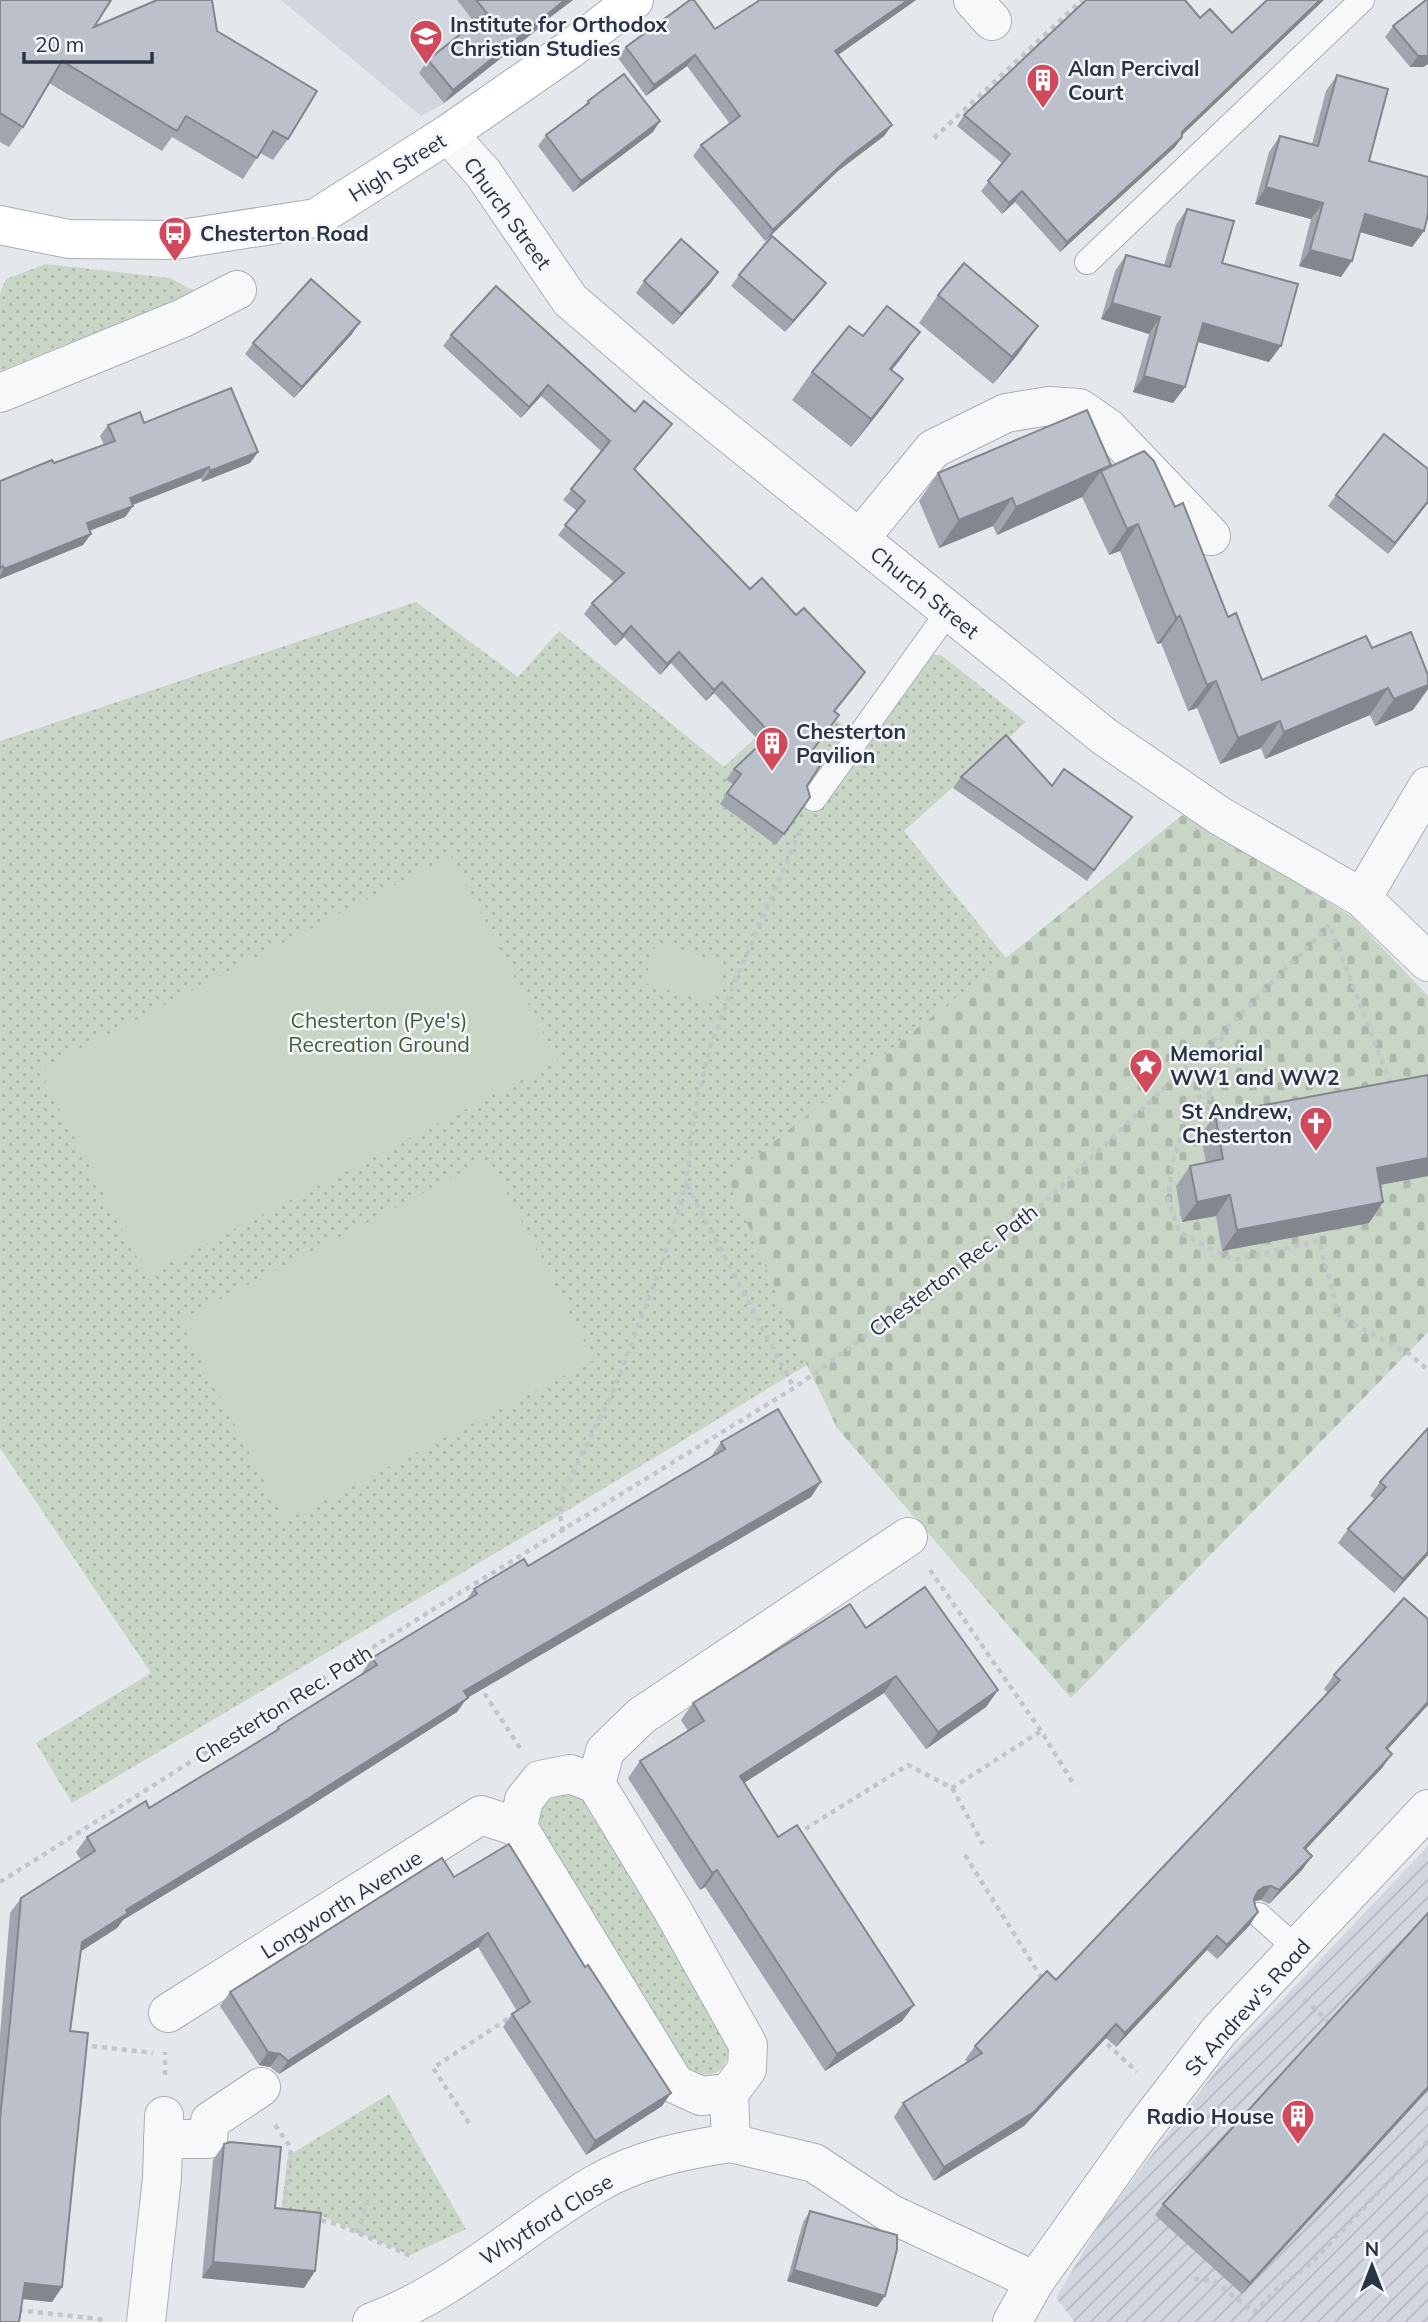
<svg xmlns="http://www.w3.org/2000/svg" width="1428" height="2322" font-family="Mulish,sans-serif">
  <defs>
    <pattern id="industrial-furrows" width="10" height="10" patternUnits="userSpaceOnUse" patternTransform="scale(1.75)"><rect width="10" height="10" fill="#d2d6de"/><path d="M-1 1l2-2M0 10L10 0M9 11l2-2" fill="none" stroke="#b4b8c0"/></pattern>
    <pattern id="green-dots" width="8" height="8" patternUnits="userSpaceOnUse" patternTransform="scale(1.75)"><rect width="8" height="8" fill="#c9d6c5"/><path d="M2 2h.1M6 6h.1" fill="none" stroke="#adb8ab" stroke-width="1.8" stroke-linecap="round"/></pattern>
    <pattern id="cemetery-stones" width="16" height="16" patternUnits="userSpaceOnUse" patternTransform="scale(1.75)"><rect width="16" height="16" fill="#c9d6c5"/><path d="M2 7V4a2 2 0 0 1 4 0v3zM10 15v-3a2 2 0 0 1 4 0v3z" fill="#adb8ab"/></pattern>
  </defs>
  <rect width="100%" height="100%" fill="#e4e7ec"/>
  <path fill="#d2d6de" d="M281 0H516L538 29 443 104 421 116Z"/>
  <path fill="url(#industrial-furrows)" d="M1428 1846V2322H1075L1056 2298 1102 2220 1223 2062Z"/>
  <g fill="url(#green-dots)">
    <path d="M46 264 170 278 196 292 0 371V293L6 279Z"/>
    <path d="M416 602 518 677 559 631 724 767 803 694 848 729 910 645 924 656 941 655 1026 722 904 831 1006 958 729 1178 807 1365 560 1515 72 1803 36 1743 151 1673 0 1448V741Z"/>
    <path d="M561 1793H571L581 1796 728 2036C730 2070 719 2081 685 2071L540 1831C536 1812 544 1801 561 1793Z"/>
    <path d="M389 2094 466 2229 410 2255 319 2215 281 2211 288 2156Z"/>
  </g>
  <path fill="url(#cemetery-stones)" d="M1182 815 1353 917 1428 996V1332L1071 1698 837 1428 807 1365 728 1178 1006 958Z"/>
  <g fill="#c9d6c5">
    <path d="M451 856 558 1061 146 1275 39 1070Z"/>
    <path d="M656 943 725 964 714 1003 644 983Z"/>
    <path d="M489 1159 594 1360 285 1521 180 1320Z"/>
  </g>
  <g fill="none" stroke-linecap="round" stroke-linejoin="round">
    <defs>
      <g id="lane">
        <path d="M1087 262 1362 0"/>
        <path d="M814 799 948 612"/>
        <path d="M1259 1915 1297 1949"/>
      </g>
      <g id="street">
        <path d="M973 0 992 21"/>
        <path d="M448 134 483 173 570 300 670 386 1105 737 1220 816 1362 898 1428 962"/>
        <path d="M0 393 183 318 237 290"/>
        <path d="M860 538 933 449 1006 413 1049 406 1079 408 1108 428 1211 536"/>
        <path d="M1362 898 1428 786"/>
        <path d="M596 1784 673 1911 748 2045 747 2069 729 2093 731 2143 814 2163 891 2214 1035 2281"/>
        <path d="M518 1827 675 2084 701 2096 729 2093"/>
        <path d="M168 2013 481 1815 518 1827 524 1800 540 1780 570 1774 596 1784 605 1751 641 1716 908 1537"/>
        <path d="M163 2139H208L210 2121 261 2087"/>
        <path d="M146 2322 162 2178 164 2116"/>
        <path d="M372 2322C454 2292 519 2229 594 2185 636 2160 683 2150 731 2143"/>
        <path d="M1012 2322 1035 2281 1141 2132 1219 2031 1428 1809"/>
      </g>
      <path id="secondary" d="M0 225 69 239 175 240 316 218 448 134 569 50 634 0"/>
    </defs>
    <use href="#lane" stroke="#a9aeb7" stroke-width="26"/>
    <use href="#street" stroke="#a9aeb7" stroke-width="40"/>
    <use href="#secondary" stroke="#a9aeb7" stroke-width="40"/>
    <g stroke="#c2c5cb" stroke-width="4.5" stroke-dasharray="5 5" stroke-linecap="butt">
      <path d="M934 138 1082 0"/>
      <path d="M1331 929 1392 1087"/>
      <path d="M1211 1092 1193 1100 1173 1161 1168 1198 1179 1232 1234 1260 1319 1241 1339 1316 1408 1353 1428 1370"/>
      <path d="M1207 1110 1223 1033"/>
      <path d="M687 1185 794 1388"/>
      <path d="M563 1531 560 1515 564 1491 613 1392 665 1255 686 1184 696 1104 710 1048 734 984 801 829"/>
      <path d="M930 1570 1041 1731 1075 1786"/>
      <path d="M479 1685 520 1748"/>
      <path d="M952 1788 983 1844"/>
      <path d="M797 1834 908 1765 952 1788 1041 1731"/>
      <path d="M965 1855 1044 1982"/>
      <path d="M0 1882 432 1610 794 1388 1024 1222 1223 1032 1329 925"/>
      <path d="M1304 1999 1330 2023"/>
      <path d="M1100 2037 1137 2072"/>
      <path d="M82 2045 153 2053"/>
      <path d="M165 2075V2052"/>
      <path d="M1427 2091 1428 2092"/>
      <path d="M469 2123 433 2068 515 2014"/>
      <path d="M275 2125 291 2148 284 2211 340 2225 413 2257"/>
      <path d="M357 2233 368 2201"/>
      <path d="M1194 2279 1214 2281 1254 2312 1277 2289 1310 2264 1428 2141"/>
      <path d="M18 2310 107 2320"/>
    </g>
    <use href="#lane" stroke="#f7f8fa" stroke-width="24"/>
    <use href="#street" stroke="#f7f8fa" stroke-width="38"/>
    <use href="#secondary" stroke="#fff" stroke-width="38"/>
  </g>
  <g fill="#a1a5ae">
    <path d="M0 0 94 27 217 31 288 139 273 160 260 153 243 179 172 137 162 151 49 83 23 127 9 147 0 142Z"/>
    <path d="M457 0H573L541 24 538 29 444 103 419 73 428 60 475 23Z"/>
    <path d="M916 0 838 55 892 125 884 136 838 171 765 241 693 156 701 145 730 124 687 66 646 96 618 58 626 47 715 29Z"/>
    <path d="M1428 0V64L1423 67H1410L1385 37 1393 26Z"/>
    <path d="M1337 75 1369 161 1424 231 1412 247 1360 232 1341 277 1299 266 1311 219 1255 204 1269 152 1280 136 1312 144 1326 91Z"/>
    <path d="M588 101 653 132 573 192 538 146 546 135 584 106Z"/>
    <path d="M964 115 1182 135V137L1175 147 1060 252 1015 202 1002 214 981 191 1003 164 957 126Z"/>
    <path d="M1187 209 1222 263 1269 362 1198 341 1185 387 1173 403 1133 392 1149 334 1101 319 1115 271 1126 255 1164 265 1176 225Z"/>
    <path d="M718 272 711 283 673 325 636 293 644 281Z"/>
    <path d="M739 275 818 294 785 332 731 286Z"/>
    <path d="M938 295 1019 353 993 384 919 323Z"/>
    <path d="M920 332 892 370 903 379 883 407 851 447 792 400 812 372 863 336Z"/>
    <path d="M352 334 294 398 245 354 253 343Z"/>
    <path d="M451 335 635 412 664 434 634 470 750 589 858 683 835 712 832 726 809 755 807 786 810 797 776 845 720 804 733 784 726 780 734 769 761 743 714 693 706 701 671 663 660 675 624 637 615 646 584 614 592 603 614 582 558 535 577 511 563 500 602 452 541 396 521 418 443 346Z"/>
    <path d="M144 423 258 452 250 463 202 482 201 478 133 505V506L125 517 89 530 91 534 83 545 0 579V481L54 463 104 445 100 436 108 425Z"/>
    <path d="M1111 465 1175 507 1228 617 1262 680 1372 648 1413 710 1375 726 1370 715 1265 759 1261 748 1220 764 1197 708 1188 711 1161 643 1157 644 1120 551 1109 555 1082 497 997 535 993 526 939 548 919 501 938 473Z"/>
    <path d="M1336 495 1428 503 1388 554 1328 506Z"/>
    <path d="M961 777 1052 786 1132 817 1087 881 953 788Z"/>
    <path d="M1215 1114 1428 1176 1380 1185 1383 1202 1369 1223 1222 1251 1216 1216 1182 1222 1176 1186 1190 1166 1206 1163 1201 1135Z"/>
    <path d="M1428 1428V1555L1394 1593 1338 1543 1348 1529 1375 1499 1370 1496 1380 1482Z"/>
    <path d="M721 1442 811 1497 467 1698 457 1712 291 1818 123 1920 117 1928 81 1951 70 2031 62 2287 52 2302 22 2299 0 2322V2035L10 1913 21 1898 81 1860 76 1852 87 1837 149 1808 240 1753 274 1732 278 1727 362 1674V1673L372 1658 465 1602 474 1589 528 1566 711 1457Z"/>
    <path d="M1428 1619V1705L1387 1750 1392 1754 1382 1768 1305 1850 1312 1856 1302 1870 1269 1904 1261 1900 1254 1901 1255 1906 1258 1912 1249 1926 1217 1959 1207 1950 1116 2047 1106 2038 1024 2126 934 2181 894 2117 903 2103 968 2062 965 2060 975 2046 1056 1980 1328 1693 1324 1689 1334 1675Z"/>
    <path d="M866 1628 998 1690 986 1707 926 1749 884 1693 744 1783 778 1837 914 2005 902 2021 825 2071 705 1887 700 1890 628 1778 640 1761 688 1731 681 1720 693 1703Z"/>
    <path d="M454 1877 585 1967 671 2093 662 2106 586 2155 503 2027 512 2014 517 2011 478 1947 279 2074 270 2067 259 2065 220 2006 230 1992Z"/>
    <path d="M1428 2090 1242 2294 1155 2215 1163 2204Z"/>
    <path d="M224 2144 275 2208 315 2271 304 2288 202 2278 213 2160Z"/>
    <path d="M810 2211 885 2296 877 2307 787 2281 803 2222Z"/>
  </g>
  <g fill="#83868d">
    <path d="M565 0H573L541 24 538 29 444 103 453 90Z"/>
    <path d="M908 0H916L828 62 835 51Z"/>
    <path d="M1320 0H1324L1175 142 1182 132Z"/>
    <path d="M695 55 687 66 646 96 654 85Z"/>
    <path d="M1418 56H1428V64L1423 67H1410Z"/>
    <path d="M660 121 653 132 573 192 581 181Z"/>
    <path d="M892 125 884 136 838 171 765 241 773 230 846 160Z"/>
    <path d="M1182 137 1175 147 1060 252 1067 242Z"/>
    <path d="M1266 187 1323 203 1311 219 1255 204Z"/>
    <path d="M1022 191 1015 202 1002 214 1009 203Z"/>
    <path d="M1365 214 1424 231 1412 247 1353 230Z"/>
    <path d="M1310 250 1352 261 1341 277 1299 266Z"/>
    <path d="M718 272 711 283 673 325 681 314Z"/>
    <path d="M826 283 818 294 785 332 793 321Z"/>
    <path d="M1112 303 1160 317 1149 334 1101 319Z"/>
    <path d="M360 322 352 334 294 398 302 387Z"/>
    <path d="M1203 323 1281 346 1269 362 1191 340Z"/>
    <path d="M1038 326 1019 353 993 384 1012 357Z"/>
    <path d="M920 332 900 360 870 396 890 369Z"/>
    <path d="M1144 376 1185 387 1173 403 1133 392Z"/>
    <path d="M903 379 883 407 851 447 871 419Z"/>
    <path d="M548 385 541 396 521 418 529 407Z"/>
    <path d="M672 424 664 434 626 480 634 469Z"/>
    <path d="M258 452 250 463 202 482 210 471Z"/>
    <path d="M1111 465 1101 471 1082 497 997 535 1016 507Z"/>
    <path d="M209 467 201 478 122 509 130 498Z"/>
    <path d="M1012 498 993 526 939 548 959 520Z"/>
    <path d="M1428 501V503L1388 554 1395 543Z"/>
    <path d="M133 506 125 517 79 535 87 523Z"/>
    <path d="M1138 524 1120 551 1109 555 1127 529Z"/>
    <path d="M91 534 83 545 0 579V575L4 569Z"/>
    <path d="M1180 616 1161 643 1157 644 1176 618Z"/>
    <path d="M631 626 624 637 615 646 623 635Z"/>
    <path d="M679 652 671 663 660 675 667 664Z"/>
    <path d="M1216 681 1197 708 1188 711 1207 685Z"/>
    <path d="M722 682 714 693 706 701 714 690Z"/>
    <path d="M1428 685V689L1413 710 1375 726 1394 699Z"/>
    <path d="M1388 688 1370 715 1265 759 1284 732Z"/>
    <path d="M1280 721 1261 748 1220 764 1238 738Z"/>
    <path d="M1428 1158V1176L1362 1188 1377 1168Z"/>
    <path d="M1230 1195 1216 1216 1182 1222 1197 1202Z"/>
    <path d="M1383 1202 1369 1223 1222 1251 1237 1230Z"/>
    <path d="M821 1482 811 1497 467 1698 457 1712 291 1818 123 1920 117 1928 72 1957 82 1942 126 1910 464 1691Z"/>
    <path d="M1428 1552V1555L1394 1593 1403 1579Z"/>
    <path d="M896 1676 884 1693 728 1793 740 1776Z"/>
    <path d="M998 1690 986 1707 926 1749 938 1732Z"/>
    <path d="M1428 1702V1705L1376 1762 1386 1748Z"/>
    <path d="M1392 1754 1382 1768 1294 1862 1304 1848Z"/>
    <path d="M1312 1856 1302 1870 1269 1904 1279 1890Z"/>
    <path d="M717 1870 705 1887 700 1890 712 1873Z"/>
    <path d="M1271 1886 1261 1900 1254 1901 1248 1905 1258 1891 1264 1887Z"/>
    <path d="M1258 1912 1249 1926 1217 1959 1227 1945Z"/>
    <path d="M488 1933 478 1947 279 2074 288 2061Z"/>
    <path d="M1217 1936 1207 1950 1116 2047 1125 2033Z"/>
    <path d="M914 2005 902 2021 825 2071 837 2054Z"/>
    <path d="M1116 2024 1106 2038 1024 2126 934 2181 944 2167Z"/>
    <path d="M268 2052 280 2054 270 2067 259 2065Z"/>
    <path d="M1428 2087V2090L1242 2294 1250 2283Z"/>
    <path d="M671 2093 662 2106 586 2155 595 2141Z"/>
    <path d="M213 2262 315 2271 304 2288 202 2278Z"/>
    <path d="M794 2270 885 2296 877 2307 787 2281Z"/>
    <path d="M25 2283 62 2287 52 2302 14 2298Z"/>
  </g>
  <g fill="#bbc0ca" stroke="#83868d" stroke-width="2">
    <path d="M0 0H111L94 27 157 0H212L217 31 317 91 288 139 273 131 257 158 186 116 177 131 62 61 23 127 0 113Z"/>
    <path d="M476 0H565L453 90 428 60 487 13Z"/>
    <path d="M690 0H694L715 29 760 0H908L835 51 892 125 846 160 773 230 701 145 740 116 695 55 654 85 626 47Z"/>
    <path d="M1086 0H1185L1200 18 1210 9 1232 33 1267 0H1320L1182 132V137L1067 242 1022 191 1009 203 988 181 1010 154 964 115Z"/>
    <path d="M1426 0H1428V56H1418L1393 26Z"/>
    <path d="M624 74 660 121 581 181 546 135 589 103 588 101Z"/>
    <path d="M1337 75 1388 89 1369 161 1428 177V214L1424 231 1365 214 1352 261 1310 250 1323 203 1266 187 1280 136 1318 146Z"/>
    <path d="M1187 209 1234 221 1222 263 1298 284 1281 346 1203 323 1185 387 1144 376 1160 317 1112 303 1126 255 1170 267Z"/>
    <path d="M772 236 826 283 793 321 739 275Z"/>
    <path d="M681 239 718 272 681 314 644 281Z"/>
    <path d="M964 263 1038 326 1012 357 938 295Z"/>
    <path d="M311 279 360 322 302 387 253 343Z"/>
    <path d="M496 286 635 412 644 401 672 424 634 469 750 589 762 578 796 615 804 608 865 672 834 711 839 715 809 755 821 764 807 786 810 797 784 834 727 793 741 774 734 769 771 734 722 682 714 690 679 652 667 664 631 626 623 635 592 603 624 573 565 525 585 501 571 489 610 441 548 385 529 407 451 335Z"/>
    <path d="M887 306 920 332 890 369 903 379 871 419 812 372 849 326 863 336Z"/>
    <path d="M231 388 258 452 210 471 209 467 130 498 133 506 87 523 91 534 4 569 3 566 0 568V481L52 460 54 463 115 441 108 425 140 412 144 423Z"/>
    <path d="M1087 410 1111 465 1016 507 1012 498 959 520 938 473Z"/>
    <path d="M1384 434 1428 469V501L1395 543 1336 495Z"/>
    <path d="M1144 451 1154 461 1175 507 1183 503 1228 617 1236 613 1262 680 1366 636 1372 648 1411 632 1428 675V685L1394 699 1388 688 1284 732 1280 721 1238 738 1216 681 1207 685 1180 616 1176 618 1138 524 1127 529 1101 471Z"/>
    <path d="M1006 735 1052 786 1064 769 1132 817 1094 870 961 777Z"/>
    <path d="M1428 1075V1158L1377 1168 1383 1202 1237 1230 1230 1195 1197 1202 1190 1166 1223 1159 1215 1114Z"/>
    <path d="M778 1409 821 1482 464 1691 468 1698 301 1803 126 1910 128 1913 82 1942 70 2031 88 2033 62 2287 25 2283 19 2322H0V2119L11 2012 21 1898 95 1851 87 1837 146 1801 149 1808 240 1753 279 1729 278 1727 377 1665 372 1658 477 1594 474 1589 524 1559 528 1566 725 1449 721 1442Z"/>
    <path d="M1428 1428V1552L1403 1579 1348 1529 1386 1487 1380 1482Z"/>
    <path d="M925 1587 998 1690 938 1732 896 1676 740 1776 778 1837 797 1825 914 2005 837 2054 717 1870 712 1873 640 1761 704 1721 693 1703 850 1604 866 1628Z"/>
    <path d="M1404 1598 1428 1619V1702L1386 1748 1392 1754 1304 1848 1312 1856 1279 1890 1271 1886 1264 1887 1258 1891 1254 1899 1255 1906 1258 1912 1227 1945 1217 1936 1125 2033 1116 2024 1034 2112 944 2167 903 2103 982 2053 975 2046 1047 1971 1056 1980 1340 1680 1334 1675Z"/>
    <path d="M509 1844 585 1967 588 1965 671 2093 595 2141 512 2014 530 2002 488 1933 288 2061 280 2054 268 2052 230 1992 442 1858 454 1877Z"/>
    <path d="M1428 1913V2087L1250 2283 1163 2204Z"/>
    <path d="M230 2142 281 2147 275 2208 321 2213 315 2271 213 2262 224 2144Z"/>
    <path d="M810 2211 897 2235V2249L885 2296 794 2270Z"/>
  </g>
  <defs>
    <symbol id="university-pin" viewBox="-11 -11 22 30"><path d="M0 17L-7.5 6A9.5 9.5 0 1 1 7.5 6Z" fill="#d1495b" stroke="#f4f6f9"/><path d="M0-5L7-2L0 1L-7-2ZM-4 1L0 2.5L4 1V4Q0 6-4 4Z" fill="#fff"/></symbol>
    <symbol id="building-pin" viewBox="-11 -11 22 30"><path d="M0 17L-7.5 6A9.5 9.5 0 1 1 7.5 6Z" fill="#d1495b" stroke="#f4f6f9"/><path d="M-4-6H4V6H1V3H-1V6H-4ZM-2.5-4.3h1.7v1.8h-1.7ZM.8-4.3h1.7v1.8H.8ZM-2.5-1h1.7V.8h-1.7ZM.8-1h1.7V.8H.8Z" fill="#fff"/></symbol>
    <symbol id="bus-pin" viewBox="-11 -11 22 30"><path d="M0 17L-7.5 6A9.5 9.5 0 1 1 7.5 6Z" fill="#d1495b" stroke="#f4f6f9"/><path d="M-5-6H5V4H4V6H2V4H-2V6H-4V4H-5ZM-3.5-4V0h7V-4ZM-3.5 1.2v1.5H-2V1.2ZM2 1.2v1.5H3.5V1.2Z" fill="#fff"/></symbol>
    <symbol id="sight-pin" viewBox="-11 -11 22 30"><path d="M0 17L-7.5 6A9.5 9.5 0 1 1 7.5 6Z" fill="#d1495b" stroke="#f4f6f9"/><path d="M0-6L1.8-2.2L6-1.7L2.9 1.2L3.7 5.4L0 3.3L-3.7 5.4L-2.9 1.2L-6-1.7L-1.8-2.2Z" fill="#fff"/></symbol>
    <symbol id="church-pin" viewBox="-11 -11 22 30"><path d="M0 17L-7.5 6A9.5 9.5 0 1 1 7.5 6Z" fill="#d1495b" stroke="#f4f6f9"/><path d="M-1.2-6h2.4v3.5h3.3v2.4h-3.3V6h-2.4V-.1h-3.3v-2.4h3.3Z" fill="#fff"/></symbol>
  </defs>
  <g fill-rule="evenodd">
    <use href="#university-pin" x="407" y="17" width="38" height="52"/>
    <use href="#building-pin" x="1024" y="61" width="38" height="52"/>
    <use href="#bus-pin" x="156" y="214" width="38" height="52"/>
    <use href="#building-pin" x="753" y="724" width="38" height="52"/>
    <use href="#sight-pin" x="1127" y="1046" width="38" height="52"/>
    <use href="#church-pin" x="1297" y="1104" width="38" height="52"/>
    <use href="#building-pin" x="1279" y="2097" width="38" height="52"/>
  </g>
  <g text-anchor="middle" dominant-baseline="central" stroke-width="5" stroke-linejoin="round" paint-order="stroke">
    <g font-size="21" font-weight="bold" fill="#2b3445" stroke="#f4f6f9" text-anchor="start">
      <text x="450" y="24">Institute for Orthodox<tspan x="450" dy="24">Christian Studies</tspan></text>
      <text x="1068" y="68">Alan Percival<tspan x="1068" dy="24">Court</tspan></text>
      <text x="200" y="233">Chesterton Road</text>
      <text x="796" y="731">Chesterton<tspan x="796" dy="24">Pavilion</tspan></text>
      <text x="1170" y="1053">Memorial<tspan x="1170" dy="24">WW1 and WW2</tspan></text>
      <text x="1292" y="1111" text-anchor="end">St Andrew,<tspan x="1292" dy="24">Chesterton</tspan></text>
      <text x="1274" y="2116" text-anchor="end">Radio House</text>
    </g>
    <g font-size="21" fill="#2b3445" stroke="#f4f6f9">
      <text transform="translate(397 167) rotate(-32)">High Street</text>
      <text transform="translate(508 213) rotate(54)">Church Street</text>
      <text transform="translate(925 592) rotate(39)">Church Street</text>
      <text transform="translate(953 1270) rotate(-37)">Chesterton Rec. Path</text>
      <text transform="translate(283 1704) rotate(-32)">Chesterton Rec. Path</text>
      <text transform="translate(341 1904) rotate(-32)">Longworth Avenue</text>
      <text transform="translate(1247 2007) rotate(-48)">St Andrew's Road</text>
      <text transform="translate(546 2219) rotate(-32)">Whytford Close</text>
    </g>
    <g font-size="21" fill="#3f6138" stroke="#f4f6f9">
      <text x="379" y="1020">Chesterton (Pye's)<tspan x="379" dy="24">Recreation Ground</tspan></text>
    </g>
  </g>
  <g transform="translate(1372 2266)" stroke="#f4f6f9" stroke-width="5" paint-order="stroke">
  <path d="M0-5L12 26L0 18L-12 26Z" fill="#2b3445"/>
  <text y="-10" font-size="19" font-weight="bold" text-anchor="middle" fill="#2b3445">N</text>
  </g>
  <path d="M24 52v10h128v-10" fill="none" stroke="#2b3445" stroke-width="3.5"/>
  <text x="35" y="52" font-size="21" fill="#2b3445" stroke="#f4f6f9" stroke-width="5" paint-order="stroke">20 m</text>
</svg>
